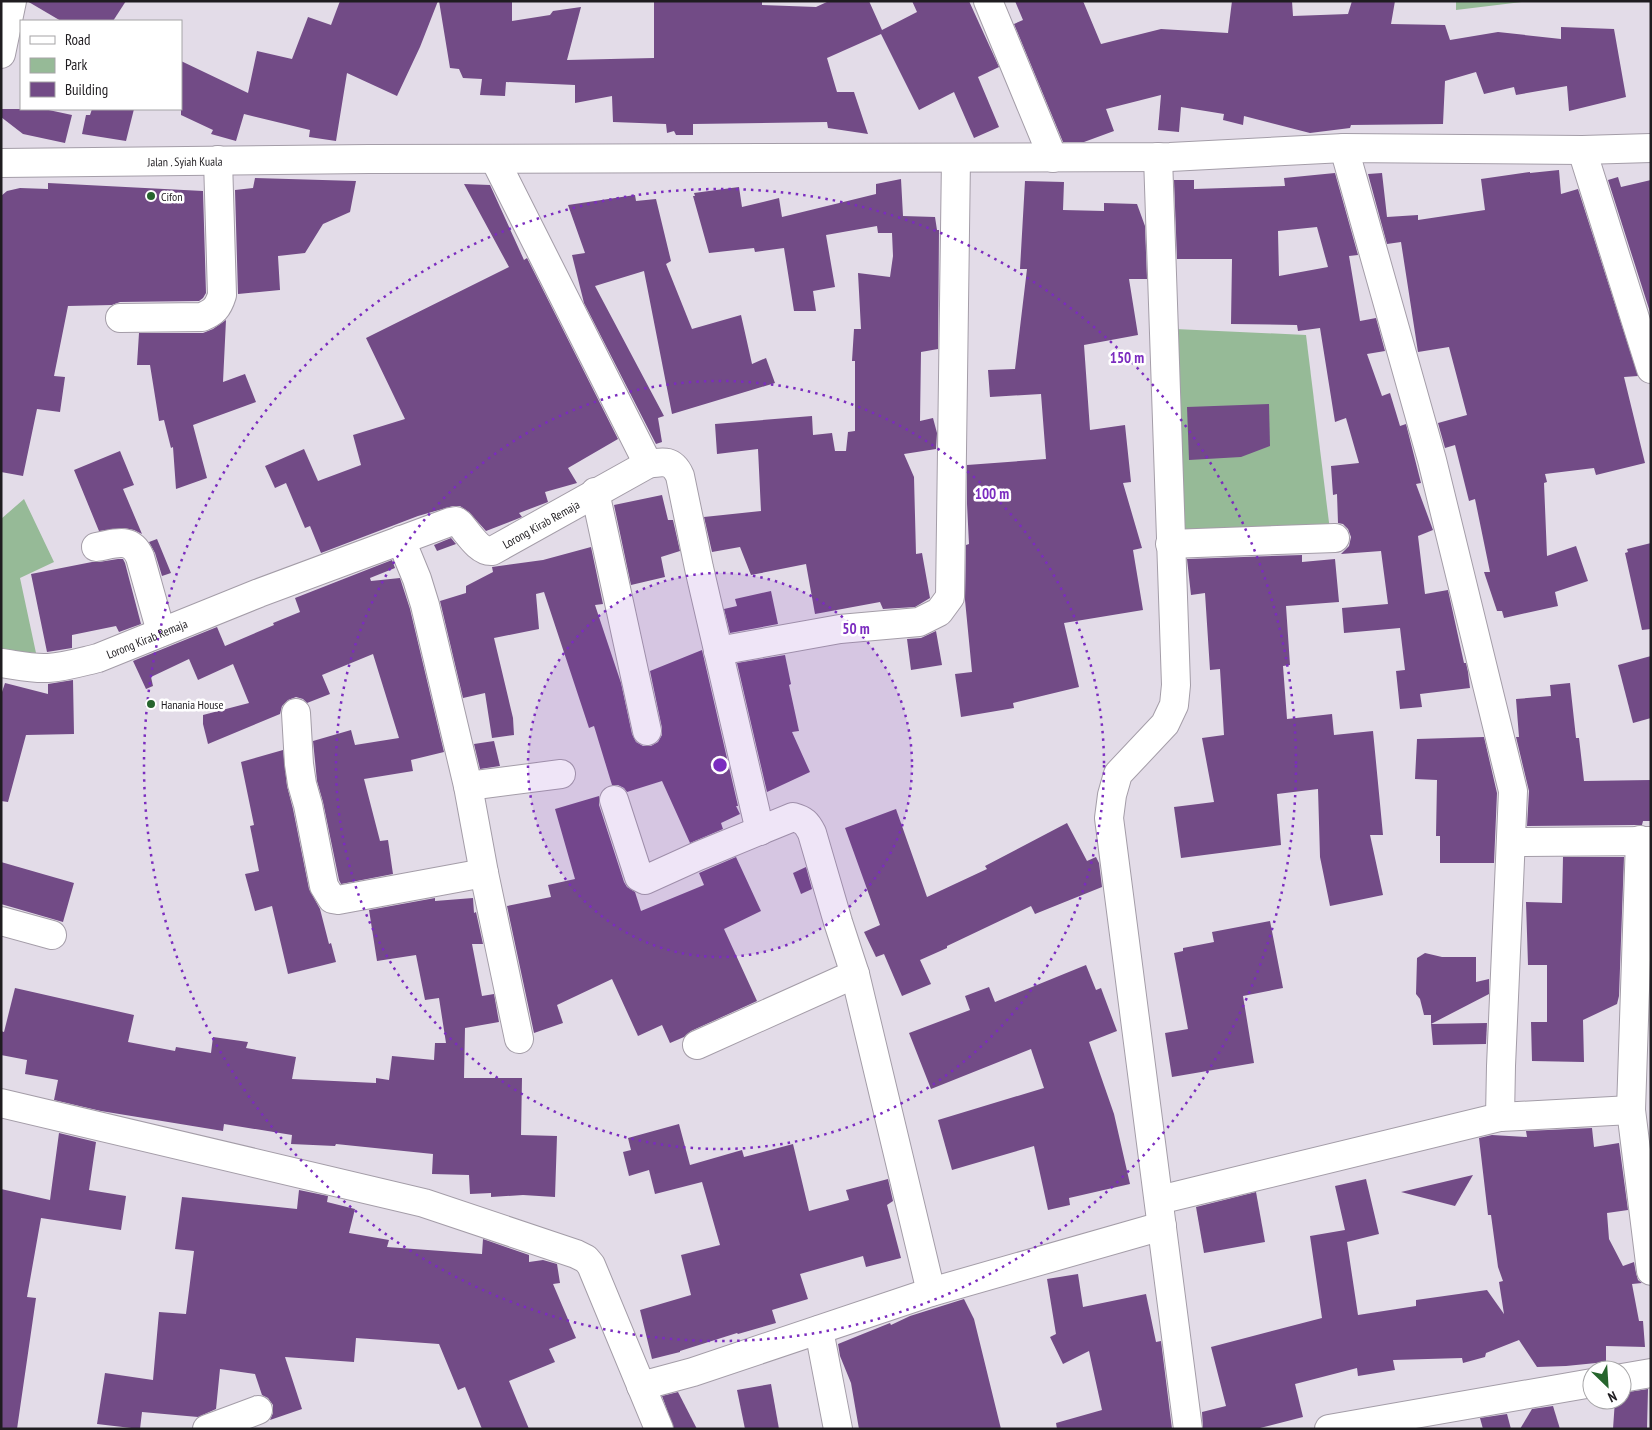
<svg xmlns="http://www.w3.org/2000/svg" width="1652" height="1430" font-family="'PT Sans Narrow',sans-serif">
  <rect width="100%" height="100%" fill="#e3dce8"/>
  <g fill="#96ba97">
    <path d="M1456 1H1530L1456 10Z"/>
    <path d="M1175 329 1306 335 1331 539 1182 541Z"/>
    <path d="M24 499 54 562 20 578 36 653 1 650V519Z"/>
  </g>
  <g fill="#724b86" fill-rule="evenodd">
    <path d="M27 1H126L113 21H61Z"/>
    <path d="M340 1H438L420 47 397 96 347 73 336 141 309 137 310 130 244 114 236 141 211 134 213 130 181 115V61L248 93 257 51 292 59 308 17 331 25Z"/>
    <path d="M439 1H512V21L550 15 553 11 581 7 567 60 654 58V1H762V5L816 7 829 1H869L882 30 917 12 912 1H969L999 67 978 77 999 127 974 138 954 92 919 110 881 34 827 58 837 92H854L868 134 828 128 827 122 693 124V135H676L674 131 667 133 666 124 613 122 612 96 575 103V85L506 82 505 96 480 95 482 79 463 78 459 69 450 68Z"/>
    <path d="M1015 1H1083L1101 44 1161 29 1228 33 1232 1H1292L1293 16 1348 14 1352 1H1395L1391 24 1445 25 1450 40 1498 32 1561 39V27L1614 29 1626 97 1569 111 1567 86 1516 95 1514 87 1484 94 1476 72 1445 81 1443 124 1351 125 1350 128 1310 133 1244 116 1243 125 1223 120 1224 114 1181 107 1179 132 1158 130 1161 95 1106 109 1114 131 1084 142H1063L1014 24 1023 20Z"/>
    <path d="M1 109H44L72 115 65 143 23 134 1 117Z"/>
    <path d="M92 109H134L126 141 82 134 86 115H90Z"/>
    <path d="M1559 170 1561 194 1578 189 1638 376 1624 377 1645 463 1596 475 1594 468 1545 474 1547 482 1544 483 1547 556 1576 546 1588 581 1555 592 1558 606 1504 618 1502 611H1497L1484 572H1490L1475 499 1469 501 1455 445 1445 448 1438 423 1467 415 1449 347 1418 352 1401 242 1387 244 1368 174 1382 173 1387 217 1418 215V220L1485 210 1481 179 1530 172V173Z"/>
    <path d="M1335 173 1358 255 1349 256 1360 321 1376 318 1385 351 1367 354 1382 396 1390 393 1400 426 1406 424 1421 483 1416 484 1433 530 1418 536 1425 594 1448 590 1464 663H1466L1468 672 1470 688 1420 694 1422 707 1400 709 1396 671 1405 670 1400 628 1344 633 1342 608 1388 604 1381 551 1341 554 1349 546 1351 537 1348 529 1343 524 1338 523 1337 494 1333 495 1331 466 1359 463 1346 418 1335 422 1320 328 1298 331 1297 325 1231 324 1232 259H1177L1174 180H1194V189L1285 186 1284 178ZM1317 227 1328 267 1279 276 1278 231Z"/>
    <path d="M1618 177 1621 187 1651 180 1650 312 1608 180Z"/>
    <path d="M255 178 356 181 350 212 323 224 305 253 278 256 280 290 238 294 235 190 253 188Z"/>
    <path d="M901 179 903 216 935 217 937 230H939L938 349 921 352 920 421 933 418 937 433 936 449 904 454 914 477 916 554 922 553 930 598 915 607 883 609 880 602 815 614 806 564 751 575 740 547 712 552 704 517 761 511 758 449 717 454 715 424 812 416 813 435 832 433 835 451H846L848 432 855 431V361H852L854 329H861L858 273 890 277 893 256 892 233H878L877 226 826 235 835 287 813 291 816 311H794L784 248 755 252 754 248 709 253 693 196H695L694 193 739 187 742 207 779 198 782 217 876 194V184Z"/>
    <path d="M1025 181 1064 182 1063 210 1104 211V203L1137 204 1145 226 1147 279H1129L1138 335 1084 345 1090 430 1125 425 1131 482 1123 483 1142 548 1133 550 1143 610 1064 623 1079 687 1013 703 1014 708 961 717 955 674 972 672 965 600 966 545 969 544 967 504V465L1046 459 1041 394 990 397 988 370 1015 369 1027 269H1020Z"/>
    <path d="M48 183 203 191 206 293 203 298 199 301 120 302 112 305 68 306 54 376 65 377 60 412 37 409 23 476 1 472V196L7 191 20 188 48 189Z"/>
    <path d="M464 184 490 185 524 260 527 258 618 439 568 468 577 483 545 492 548 502 519 513 522 517 486 531 469 512 460 506H453L418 516 321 553 310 526 305 528 286 483 275 488 265 466 304 449 318 481 361 465 353 435 405 419 366 338 509 267Z"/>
    <path d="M635 195 636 201 656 199 671 261 666 264 692 329 741 315 752 364 766 358 775 383 672 414 644 271 595 286 664 416 658 418 662 442 656 444 584 303 572 255 585 253 568 205Z"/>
    <path d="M226 320 223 382 245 374 256 402 193 425 207 478 176 489 173 447 171 448 164 420 159 421 150 365H137L139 333H203L213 329Z"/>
    <path d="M1269 404 1270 446 1241 457 1189 460 1187 407Z"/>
    <path d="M120 451 134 485 123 489 142 534 134 530 124 528 99 531 74 470Z"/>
    <path d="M662 495 668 520H673L680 551 661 557 665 577 631 585 614 505Z"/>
    <path d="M451 538 456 544 437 551 434 545Z"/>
    <path d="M157 539 171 573 162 576 155 553 149 542Z"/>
    <path d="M1651 543V629L1642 630 1625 553 1628 552 1627 549Z"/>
    <path d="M591 547 603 604 595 605 621 683 632 734 636 742 643 746H651L658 742 662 735V728L650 671 702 650 738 806H736L740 814 721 823 723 829 690 843 662 781 627 792 624 788 618 785H612L594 726 589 728 544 592 536 594 539 629 494 638 513 718 514 735 492 738 485 693 463 698 440 601 466 593V586L493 572 492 567 543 560Z"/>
    <path d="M1302 555V562L1335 559 1339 602 1286 606 1290 665 1283 666 1287 719 1332 714 1334 735 1373 731 1383 835H1370L1383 895 1330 906 1320 857 1318 789 1277 794 1281 845 1181 858 1174 807 1214 802 1202 738 1224 735 1220 669 1210 670 1205 593 1191 595 1187 559Z"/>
    <path d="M118 559H123L125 563 141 624 119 632 116 626 72 635V648L47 652 31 574 92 562H99Z"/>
    <path d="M392 560 395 568 370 578 371 581 400 578 410 609 444 752 411 760 413 771 364 779 380 841 388 840 393 874 341 884 339 880 323 802 317 781 313 741 351 730 355 745 399 738 373 654 322 675 330 694 307 703 303 699 296 697 288 700 282 706 280 714 208 744 203 724V715L249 703 233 664 198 680 189 659 151 677 153 686 146 689 133 661 217 627 225 646 274 625 273 623 300 612 295 598Z"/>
    <path d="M771 591 778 624 730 633 724 609 737 606 735 599Z"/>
    <path d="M936 631 942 665 911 670 907 639 921 638Z"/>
    <path d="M785 655 791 684 789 685 799 731 792 732 810 772 767 792 737 663Z"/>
    <path d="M1651 656V718L1633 723 1618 665Z"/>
    <path d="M73 680 74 734 26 735 8 802 1 801V695L5 683 48 694V684Z"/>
    <path d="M1570 683 1576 738H1579L1584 781 1651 780V821H1643L1642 825H1636L1527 826 1529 791 1516 737H1519L1516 699 1551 696 1550 685Z"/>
    <path d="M1484 737 1497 793 1494 863H1440V836H1436L1437 780 1415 779 1417 739Z"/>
    <path d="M494 741 500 766 480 769 474 744Z"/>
    <path d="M283 750 287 786 293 809 309 889 320 909 329 944 331 943 336 962 288 974 272 906 255 911 245 874 259 871 250 826 254 825 241 762Z"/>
    <path d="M599 796V805L624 882 627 887 635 892 641 911 704 885 699 873 736 857 761 911 724 929 757 1001 691 1031 684 1037 670 1043 662 1025 638 1036 612 979 557 1005 563 1023 534 1033 507 906 551 897 548 885 575 879 555 809Z"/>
    <path d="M896 809 927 897 987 869 985 866 1067 823 1087 861 1096 857 1099 863 1102 887 1035 914 1031 906 947 946V948L920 960 931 984 902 996 884 954 876 957 864 932 880 925 845 828Z"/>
    <path d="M1563 857H1624L1619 996 1617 1004 1583 1020 1584 1062 1532 1061 1531 1022H1547V965H1528L1526 902 1562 903Z"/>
    <path d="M1 862 74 883 63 922 1 904Z"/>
    <path d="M806 867 812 889 801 894 793 873Z"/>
    <path d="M435 898V901L473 898 474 913 476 912 483 944H472L482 996 494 994 499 1022 465 1028 464 1078H522L521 1135 557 1136 555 1197 523 1195 491 1197V1193L470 1194 469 1175 432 1174 433 1154 336 1144 335 1146 291 1144 292 1135 224 1124 223 1131 101 1111 54 1100 58 1080 25 1074 27 1060 1 1055V1031L4 1032 15 988 134 1015 128 1042 175 1051 176 1047 211 1053 213 1037 248 1042 246 1048 296 1057 292 1079 376 1083V1078L389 1080 392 1056 434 1060 435 1043H446L439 998 425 1000 416 955 377 961 369 910Z"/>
    <path d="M1270 921 1283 988 1243 996 1254 1063 1172 1077 1165 1033 1188 1029 1174 953 1183 951V948L1214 942 1212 932Z"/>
    <path d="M1425 953 1442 957H1476V982L1489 979V994L1431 1024V1015H1424L1420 999 1416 994 1417 958Z"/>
    <path d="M1086 965 1096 990 1101 988 1117 1031 1089 1042 1114 1114 1130 1184 1069 1198 1070 1205 1048 1210 1034 1146 952 1170 938 1120 1044 1088 1031 1049 931 1089 909 1033 970 1010 965 996 989 987 995 1002Z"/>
    <path d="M1487 1023 1486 1044 1433 1045 1431 1024Z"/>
    <path d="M679 1124 690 1165 742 1150 744 1157 793 1144 809 1211 849 1200 846 1190 888 1179 893 1201 887 1205 901 1258 866 1267 863 1256 800 1274 808 1299 772 1310 776 1323 738 1334 737 1333 680 1351V1352L652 1359 640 1310 691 1295 681 1255 720 1245 702 1182 655 1194 649 1170 629 1176 623 1152 631 1150 628 1138Z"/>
    <path d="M1592 1128 1594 1147 1619 1143 1628 1210 1607 1213 1609 1239 1623 1266 1634 1262 1636 1273 1638 1280 1642 1283 1632 1284 1639 1321H1643L1645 1347 1606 1346V1362L1566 1366 1537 1367 1519 1340 1486 1353 1485 1357 1463 1363 1462 1358 1393 1360 1395 1370 1358 1376 1357 1368 1295 1384 1303 1417 1256 1429H1203L1202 1412 1226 1406 1211 1347 1322 1318 1310 1236 1345 1230 1335 1186 1366 1179 1379 1234 1347 1242 1358 1315 1416 1306V1300L1487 1290 1504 1314 1499 1282 1503 1281 1498 1267 1491 1215H1488L1479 1138 1492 1135 1527 1137 1526 1131Z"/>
    <path d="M59 1133 96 1142 89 1190 126 1196 121 1230 41 1218 27 1297 36 1298 17 1429H1V1189L50 1200Z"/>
    <path d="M1473 1175 1455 1206 1401 1192Z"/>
    <path d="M299 1190 328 1196 327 1202 355 1209 349 1233 389 1240 387 1247 482 1254 483 1239 529 1255V1262L543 1260 557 1264 560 1283 553 1284 576 1338 549 1349 555 1362 509 1381 529 1429H482L465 1387 458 1390 439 1344 356 1338 354 1362 285 1357 302 1409 270 1420 273 1413V1405L268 1398 262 1395 255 1374 220 1369 216 1409 198 1417 142 1412 140 1429 97 1424 105 1373 153 1380 159 1312 186 1314 194 1251 175 1249 182 1197 297 1209Z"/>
    <path d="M1256 1192 1265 1242 1204 1253 1196 1207Z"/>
    <path d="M1078 1274 1083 1307 1146 1294 1156 1342 1161 1341 1172 1429H1057L1056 1423 1102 1410 1089 1351 1063 1364 1050 1337 1056 1334 1047 1279Z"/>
    <path d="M964 1299 974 1319 1001 1429H859L851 1383 840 1356 838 1344 890 1323 891 1325 910 1316Z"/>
    <path d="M771 1384 779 1429H745L737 1390Z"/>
    <path d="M1648 1389 1647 1429H1613L1615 1400H1622V1393Z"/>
    <path d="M678 1392 697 1429H674L662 1396Z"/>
    <path d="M1553 1406 1560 1429H1520L1532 1409Z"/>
    <path d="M1507 1414 1511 1429H1483L1480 1418Z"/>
  </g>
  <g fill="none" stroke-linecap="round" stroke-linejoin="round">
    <defs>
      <g id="minor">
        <path d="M988 1 1053 158"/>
        <path d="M1 54 12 1"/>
        <path d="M1344 148 1432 460 1513 791 1501 1066 1500 1117"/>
        <path d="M1582 150 1651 369"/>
        <path d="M1158 157 1176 685 1174 705 1165 724 1118 774 1112 795 1109 818 1188 1429"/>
        <path d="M495 160 648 464"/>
        <path id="s1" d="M1 163 369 159 1170 157 1344 148 1582 150 1651 148"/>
        <path d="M120 318 202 317C214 312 218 308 222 295L218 160"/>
        <path d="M595 492 647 731"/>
        <path d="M401 540 417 579 425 605 468 786 484 873 519 1039"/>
        <path d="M1170 544 1335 538"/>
        <path d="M96 547C115 544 131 536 140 557L161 632"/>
        <path d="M718 651 840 629 919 622 939 612 950 597 956 158"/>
        <path id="s2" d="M1 663C16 665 32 669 48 668 65 667 81 662 98 658L259 593 450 522 456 521 460 524C468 533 479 552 492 551L648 464C664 461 673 460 680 476L699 568 760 831"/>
        <path d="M296 713 299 764 302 784 308 805 324 886 332 899 338 900 484 873"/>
        <path d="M468 786 561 774"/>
        <path d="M614 800 639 877 645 880 698 856 793 817C804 820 807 823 812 833L838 922 855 974 931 1292"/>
        <path d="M1640 840 1631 1110 1651 1271"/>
        <path d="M1511 842 1651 841"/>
        <path d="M1 921 52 935"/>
        <path d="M697 1045 855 974"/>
        <path d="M1 1103 424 1203 576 1254 586 1259 591 1265 659 1429"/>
        <path d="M1159 1200 1500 1117 1631 1110"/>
        <path d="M819 1330 838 1429"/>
        <path d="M1622 1378 1651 1373"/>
        <path d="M641 1386 693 1372 931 1292 1162 1226"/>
        <path d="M207 1429 258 1410"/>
        <path d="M1329 1429 1592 1383"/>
      </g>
    </defs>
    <use href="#minor" stroke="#a49da8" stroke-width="30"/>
    <use href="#minor" stroke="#fff" stroke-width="28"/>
  </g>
  <circle cx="720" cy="765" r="192" fill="#7b2cbf" fill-opacity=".12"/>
  <g fill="none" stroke="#7b2cbf" stroke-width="2.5" stroke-dasharray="2.5 5">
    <circle cx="720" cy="765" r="192"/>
    <circle cx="720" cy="765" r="384"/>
    <circle cx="720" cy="765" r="576"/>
  </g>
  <g fill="#26652d" stroke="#fff" stroke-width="2">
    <circle cx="151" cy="196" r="5"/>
    <circle cx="151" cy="704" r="5"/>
  </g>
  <g text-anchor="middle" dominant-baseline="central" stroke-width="5" stroke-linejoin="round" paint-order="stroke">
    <g font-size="12" fill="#1f1c20" stroke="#fff">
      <text stroke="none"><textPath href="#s1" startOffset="184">Jalan . Syiah Kuala</textPath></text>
      <text stroke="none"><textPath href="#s2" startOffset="586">Lorong Kirab Remaja</textPath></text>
      <text stroke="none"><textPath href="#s2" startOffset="151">Lorong Kirab Remaja</textPath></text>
    </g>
    <g font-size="12" fill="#1f1c20" stroke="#fff" text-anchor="start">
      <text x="161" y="196">Cifon</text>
      <text x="161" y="704">Hanania House</text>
    </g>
  </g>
  <circle cx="720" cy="765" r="8" fill="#7b2cbf" stroke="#fff" stroke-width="2.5"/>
  <g font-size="15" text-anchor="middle" font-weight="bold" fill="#7b2cbf" stroke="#fff" stroke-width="5" stroke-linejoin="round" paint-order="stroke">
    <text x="1127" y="363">150 m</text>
    <text x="992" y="499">100 m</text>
    <text x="856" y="634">50 m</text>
  </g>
  <rect width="1652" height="1430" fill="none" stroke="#1f1c20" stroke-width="5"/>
  <rect x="20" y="20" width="162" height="90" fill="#ffffff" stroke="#a5a4a6"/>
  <rect x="30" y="36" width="25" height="8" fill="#ffffff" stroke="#a5a4a6"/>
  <text x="65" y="45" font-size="15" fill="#1f1c20">Road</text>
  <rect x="30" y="58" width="25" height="15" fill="#96ba97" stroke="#a5a4a6"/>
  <text x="65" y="70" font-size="15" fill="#1f1c20">Park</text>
  <rect x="30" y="82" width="25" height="15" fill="#724b86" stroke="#a5a4a6"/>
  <text x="65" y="95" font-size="15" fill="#1f1c20">Building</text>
  <g transform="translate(1607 1385) rotate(155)"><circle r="24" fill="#ffffff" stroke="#a5a4a6"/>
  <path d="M0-4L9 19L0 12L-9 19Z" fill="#26652d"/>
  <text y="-8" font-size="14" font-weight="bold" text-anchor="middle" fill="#1f1c20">N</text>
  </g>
</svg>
